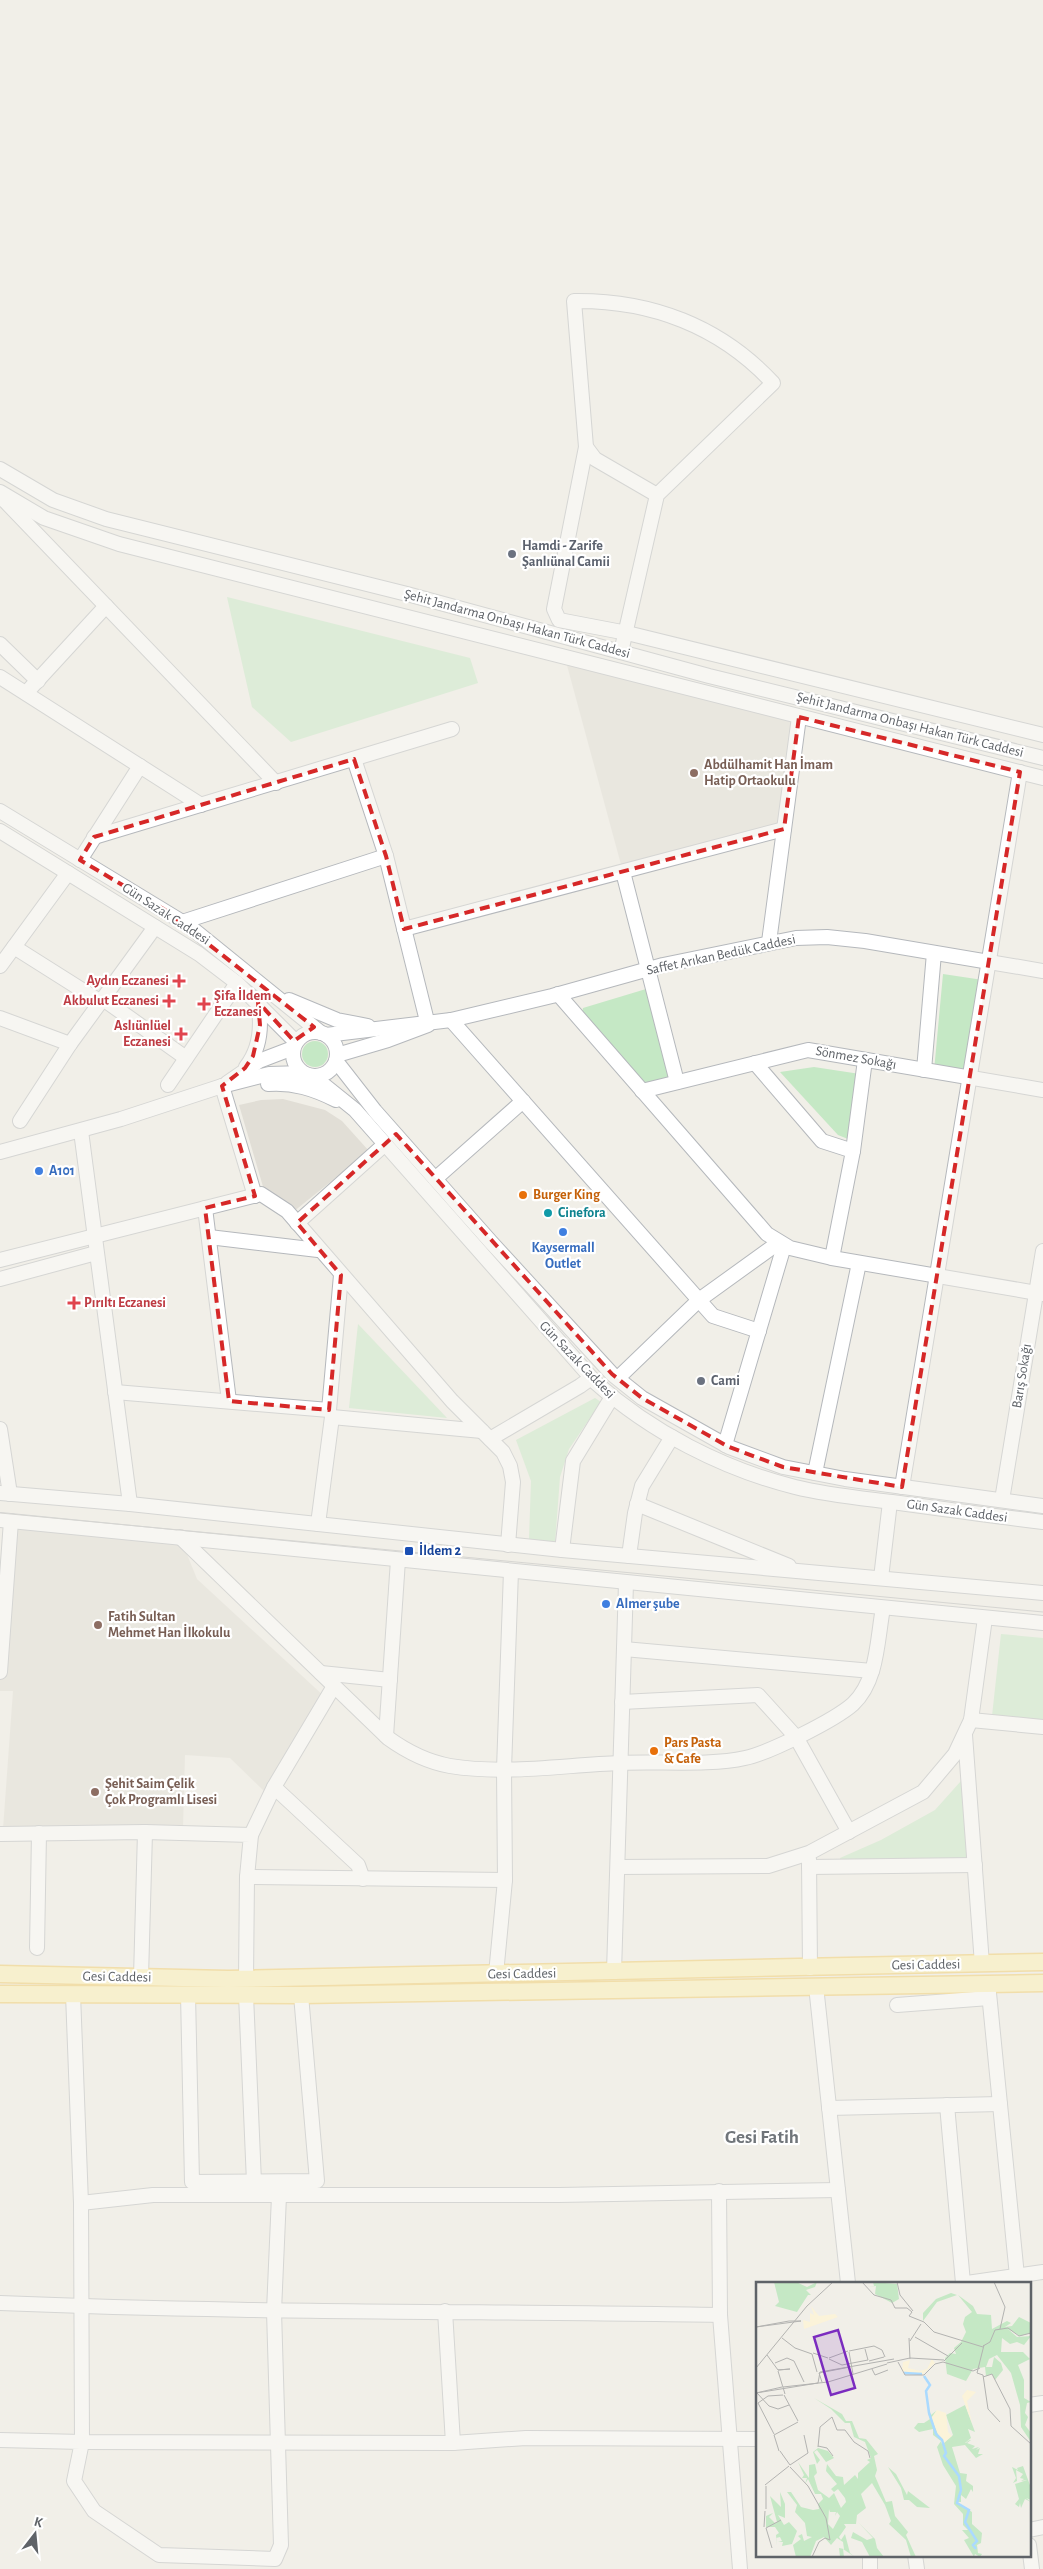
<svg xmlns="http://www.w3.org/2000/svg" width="1043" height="2569" font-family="'Alegreya Sans',sans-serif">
  <rect width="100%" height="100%" fill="#f1efe8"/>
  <g fill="#e1ded6">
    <path d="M565 658 799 717 784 829 623 872Z"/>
    <path d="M283 1099 325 1110 342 1121 369 1151 293 1212 264 1190 239 1105 261 1100Z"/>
    <path d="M11 1521 180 1537 197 1579 326 1698 267 1794 230 1758 185 1755 183 1828 3 1829 13 1691H0V1672Z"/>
  </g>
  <g fill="#c5e8c5">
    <path d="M227 597 470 658 478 683 291 742 252 707Z"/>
    <path d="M943 974 983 980 968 1078 934 1071Z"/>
    <path d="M646 989 671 1080 645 1087 582 1014 583 1008Z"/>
    <circle cx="315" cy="1054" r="13"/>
    <path d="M814 1067 860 1074 853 1141 838 1135 780 1072Z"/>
    <path d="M358 1324 447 1418 349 1408Z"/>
    <path d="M595 1398 601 1402 569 1449 560 1477 555 1543 529 1540 531 1481 516 1440Z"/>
    <path d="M1001 1634 1043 1638V1720L992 1716Z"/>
    <path d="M961 1781 972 1864 842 1863 840 1858 881 1840 935 1810Z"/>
  </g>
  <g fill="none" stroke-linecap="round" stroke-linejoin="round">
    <defs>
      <g id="minor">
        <path d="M586 447 554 609 559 620 627 633 1043 735"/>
        <path d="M0 469 53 500 106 519 407 594 709 676 1043 758"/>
        <path d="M0 492 44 518 119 544 1043 778"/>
        <path d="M6 502 276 783"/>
        <path d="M0 644 38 681"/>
        <path d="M621 652 657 495 773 383C720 326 651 300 574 301L586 447 595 459 657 495"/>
        <path d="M0 677 201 805"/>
        <path d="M26 693 106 606"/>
        <path d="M0 811 189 926 321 1033"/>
        <path d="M0 831 199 954 237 983 296 1042"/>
        <path d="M94 837 452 729"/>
        <path d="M80 860 140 766"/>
        <path d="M623 872 677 1082"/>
        <path d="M182 922 386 856"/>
        <path d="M404 929 784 829"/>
        <path d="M769 942 799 717"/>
        <path d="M14 947 101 1002"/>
        <path d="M0 966 68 873"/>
        <path d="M558 994 767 1234 790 1248 832 1258 1043 1294"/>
        <path d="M103 999 186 1058"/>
        <path d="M289 1000 337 1020 368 1026"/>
        <path d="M0 1018 70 1044"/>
        <path d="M451 1020 713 1316 759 1331"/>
        <circle cx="315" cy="1054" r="22"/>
        <path d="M326 1035 451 1020 552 996 663 965 796 938 827 937 865 941 1043 971"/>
        <path d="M337 1055 388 1040 428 1025 386 856 354 759"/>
        <path d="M336 1061 375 1111 490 1241 612 1374 642 1398 729 1447 783 1467 845 1479 1043 1506"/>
        <path d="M755 1063 822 1141 853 1151"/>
        <path d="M246 1067C260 1049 262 1025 258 1003"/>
        <path d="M924 1070 934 953"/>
        <path d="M314 1077 355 1110 595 1382C651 1432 723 1469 795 1487 827 1495 860 1498 892 1502 943 1509 993 1516 1043 1522"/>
        <path d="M227 1083 259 1061 293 1048"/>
        <path d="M268 1084C293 1082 314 1089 336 1100"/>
        <path d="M168 1085 237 983"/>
        <path d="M222 1086 255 1196"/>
        <path d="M642 1091 808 1050 1043 1090"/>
        <path d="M20 1121 70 1044 155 927"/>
        <path d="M81 1131 130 1504"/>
        <path d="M0 1152 121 1119 222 1086 269 1074 303 1073"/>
        <path d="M435 1179 523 1101"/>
        <path d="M205 1208 229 1401"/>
        <path d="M297 1223 384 1145"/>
        <path d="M209 1237 318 1250"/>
        <path d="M832 1258 853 1151 865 1060"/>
        <path d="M0 1260 261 1194 287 1211 452 1401 503 1452 510 1466 513 1482 508 1545"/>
        <path d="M0 1279 96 1253"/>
        <path d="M618 1378 699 1300 778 1243"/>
        <path d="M115 1392 329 1410 341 1275"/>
        <path d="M0 1429 10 1494"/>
        <path d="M490 1439 580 1386 591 1378"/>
        <path d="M725 1445 784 1246"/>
        <path d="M815 1473 859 1263"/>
        <path d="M902 1487 1020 772"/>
        <path d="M0 1493 130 1504 562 1550 1043 1593"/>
        <path d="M1002 1500 1043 1251"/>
        <path d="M637 1504 789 1566"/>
        <path d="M0 1520 1043 1623"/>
        <path d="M318 1524 332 1417 482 1431"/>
        <path d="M180 1537 388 1738C406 1751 428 1762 450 1766 505 1775 564 1765 620 1763 657 1761 710 1766 745 1758 769 1753 835 1720 853 1704 878 1680 877 1640 883 1608"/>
        <path d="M562 1550 573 1461 612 1397"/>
        <path d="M629 1556 635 1513 642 1486 672 1437"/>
        <path d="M881 1578 890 1502"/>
        <path d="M624 1649 872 1671"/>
        <path d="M0 1672 11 1521"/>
        <path d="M321 1673 390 1680"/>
        <path d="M622 1702 758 1695 796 1737 849 1832"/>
        <path d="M971 1720 1043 1727"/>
        <path d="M965 1735 982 1964"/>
        <path d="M386 1736 398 1560"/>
        <path d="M274 1787 358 1865 363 1879"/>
        <path d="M0 1834 145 1832 251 1835 247 1877 246 1979"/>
        <path d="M251 1835 274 1787 334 1686"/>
        <path d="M809 1859 810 1968"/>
        <path d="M618 1867 768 1866 809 1853 923 1792 955 1754 971 1720 985 1618"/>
        <path d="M809 1867 975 1865"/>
        <path d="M247 1877 505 1880"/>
        <path d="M37 1948 39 1833"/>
        <path d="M614 1972 626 1583"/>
        <path d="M496 1974 505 1880 504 1769 511 1571"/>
        <path d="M141 1977 145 1832"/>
        <path d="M988 1983 1017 2276"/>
        <path d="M816 1986 848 2283"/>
        <path d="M73 1994 81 2203 82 2442 453 2443 526 2438 757 2439"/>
        <path d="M188 1994 192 2182 317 2181 301 1995"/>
        <path d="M246 1995 254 2182"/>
        <path d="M897 2005 989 1998"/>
        <path d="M947 2105 963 2283"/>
        <path d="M829 2108 1000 2104"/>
        <path d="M719 2191 720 2315 740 2569"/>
        <path d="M81 2203 153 2195H559L838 2190"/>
        <path d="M967 2283 1043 2272"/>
        <path d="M0 2303C240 2313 480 2311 720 2315"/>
        <path d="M445 2311 453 2443"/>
        <path d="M1029 2405 1043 2403"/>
        <path d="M0 2440 82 2442 74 2481 94 2511 159 2555 275 2559 281 2545 274 2311 279 2196"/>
        <path d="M1029 2530 1043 2527"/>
        <path d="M1029 2545 1032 2569"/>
        <path d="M870 2555V2569"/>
        <path d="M915 2555 917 2569"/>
      </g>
      <g id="major">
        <path d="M0 1974 228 1979 1043 1962"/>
        <path d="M0 1994 301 1995 1043 1983"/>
      </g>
    </defs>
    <use href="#minor" stroke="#b5b8bc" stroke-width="16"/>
    <use href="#major" stroke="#f2c960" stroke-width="19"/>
    <use href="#minor" stroke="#fff" stroke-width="14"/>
    <use href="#major" stroke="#fff2af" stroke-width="16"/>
    <path stroke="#b6b7b8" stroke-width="1" d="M0 1513 1043 1612"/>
  </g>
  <path d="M0 0H1043V2569H0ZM799 717 1020 772 902 1487 783 1467 729 1447 642 1398 612 1374 396 1134 297 1223 341 1275 329 1410 229 1401 205 1208 255 1196 222 1086 245 1068 253 1056 260 1025 258 1002 294 1041 314 1027 165 910 80 860 94 837 354 759 386 856 404 929 784 829Z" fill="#f1efe8" fill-opacity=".55" fill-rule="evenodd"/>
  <path fill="none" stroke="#d62828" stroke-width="4" stroke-dasharray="10 6" stroke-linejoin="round" d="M799 717 1020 772 902 1487 783 1467 729 1447 642 1398 612 1374 396 1134 297 1223 341 1275 329 1410 229 1401 205 1208 255 1196 222 1086 245 1068 253 1056 260 1025 258 1002 294 1041 314 1027 165 910 80 860 94 837 354 759 386 856 404 929 784 829Z"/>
  <g fill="#6b7280" stroke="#fff" stroke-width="2">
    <circle cx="512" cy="554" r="5"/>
    <circle cx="701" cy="1381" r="5"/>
  </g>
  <g fill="#8d6e63" stroke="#fff" stroke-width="2">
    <circle cx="694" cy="773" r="5"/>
    <circle cx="98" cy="1625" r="5"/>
    <circle cx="95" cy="1792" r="5"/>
  </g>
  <g fill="#e0444e" stroke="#fff" stroke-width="2">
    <path d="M176.5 973.5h5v5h5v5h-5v5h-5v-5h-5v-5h5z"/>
    <path d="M166.5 993.5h5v5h5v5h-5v5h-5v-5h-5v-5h5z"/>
    <path d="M201.5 996.5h5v5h5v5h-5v5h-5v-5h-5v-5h5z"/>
    <path d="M178.5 1026.5h5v5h5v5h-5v5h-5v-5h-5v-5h5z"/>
    <path d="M71.5 1295.5h5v5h5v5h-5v5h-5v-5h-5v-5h5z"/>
  </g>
  <g fill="#3f7fe0" stroke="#fff" stroke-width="2">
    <circle cx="39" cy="1171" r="5"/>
    <circle cx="563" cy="1232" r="5"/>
    <circle cx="606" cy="1604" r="5"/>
  </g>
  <g fill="#e8710a" stroke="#fff" stroke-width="2">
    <circle cx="523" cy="1195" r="5"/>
    <circle cx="654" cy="1751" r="5"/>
  </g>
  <circle fill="#0f9aa8" stroke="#fff" stroke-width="2" cx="548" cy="1213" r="5"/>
  <rect fill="#1a4fb4" stroke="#fff" stroke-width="2" x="404" y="1546" width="10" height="10" rx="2.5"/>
  <g text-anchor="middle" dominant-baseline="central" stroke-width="4.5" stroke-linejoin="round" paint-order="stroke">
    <g font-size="14" font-weight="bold" fill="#5b616d" stroke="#fff" text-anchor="start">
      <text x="522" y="546">Hamdi - Zarife<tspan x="522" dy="16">Şanlıünal Camii</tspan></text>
      <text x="711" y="1381">Cami</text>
    </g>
    <g font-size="14" fill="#5f6368" stroke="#fff">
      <text transform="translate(517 624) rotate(15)">Şehit Jandarma Onbaşı Hakan Türk Caddesi</text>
      <text transform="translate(910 725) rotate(14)">Şehit Jandarma Onbaşı Hakan Türk Caddesi</text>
      <text transform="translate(166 914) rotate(33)">Gün Sazak Caddesi</text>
      <text transform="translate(721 955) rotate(-12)">Saffet Arıkan Bedük Caddesi</text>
      <text transform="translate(856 1058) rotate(10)">Sönmez Sokağı</text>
      <text transform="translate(577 1360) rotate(46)">Gün Sazak Caddesi</text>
      <text transform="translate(1022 1376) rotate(-81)">Barış Sokağı</text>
      <text transform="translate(957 1511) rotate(8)">Gün Sazak Caddesi</text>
      <text transform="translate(926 1965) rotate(-1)">Gesi Caddesi</text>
      <text transform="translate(522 1974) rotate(-1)">Gesi Caddesi</text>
      <text transform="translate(117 1977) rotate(1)">Gesi Caddesi</text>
    </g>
    <g font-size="14" font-weight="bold" fill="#785e54" stroke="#fff" text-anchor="start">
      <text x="704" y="765">Abdülhamit Han İmam<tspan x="704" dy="16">Hatip Ortaokulu</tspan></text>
      <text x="108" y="1617">Fatih Sultan<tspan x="108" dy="16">Mehmet Han İlkokulu</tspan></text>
      <text x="105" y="1784">Şehit Saim Çelik<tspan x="105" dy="16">Çok Programlı Lisesi</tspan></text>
    </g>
    <g font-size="14" font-weight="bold" fill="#be3a42" stroke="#fff" text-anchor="end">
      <text x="169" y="981">Aydın Eczanesi</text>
      <text x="214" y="996" text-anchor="start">Şifa İldem<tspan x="214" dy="16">Eczanesi</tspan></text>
      <text x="159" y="1001">Akbulut Eczanesi</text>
      <text x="171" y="1026">Aslıünlüel<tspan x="171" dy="16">Eczanesi</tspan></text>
      <text x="84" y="1303" text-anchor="start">Pırıltı Eczanesi</text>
    </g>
    <g font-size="14" font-weight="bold" fill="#366cbe" stroke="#fff" text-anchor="start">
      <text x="49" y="1171">A101</text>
      <text x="563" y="1248" text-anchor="middle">Kaysermall<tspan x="563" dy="16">Outlet</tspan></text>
      <text x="616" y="1604">Almer şube</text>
    </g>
    <g font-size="14" font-weight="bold" fill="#c56008" stroke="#fff" text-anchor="start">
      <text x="533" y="1195">Burger King</text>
      <text x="664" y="1743">Pars Pasta<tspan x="664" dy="16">&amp; Cafe</tspan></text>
    </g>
    <g font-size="14" font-weight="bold" fill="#0d838f" stroke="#fff" text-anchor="start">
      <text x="558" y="1213">Cinefora</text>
    </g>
    <g font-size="14" font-weight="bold" fill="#164399" stroke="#fff" text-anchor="start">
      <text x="419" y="1551">İldem 2</text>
    </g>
    <g font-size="19" font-weight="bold" fill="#70757a" stroke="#fff">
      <text x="762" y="2137">Gesi Fatih</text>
    </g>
  </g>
  <g transform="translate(756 2282)">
    <rect width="275" height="275" fill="#f1efe8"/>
    <path d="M18 0H40L51 5 61 0 59 5 50 8 55 13H52L41 30 19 24 23 20ZM117 0 141 2 143 17 136 21 119 12 120 4 111 5 118 4ZM195 11 201 13 181 20 167 39V31L180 17ZM202 13 217 24 221 32 235 33 236 47 251 39 255 41 249 45 256 44 263 35 275 41V51L264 54 252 47 261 55 275 54 268 63 261 60 254 62 246 56 245 70H267L274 77 262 83 268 98V116L275 120 271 121 269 131 272 135 269 143 275 151V160L265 145 264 123 255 91 241 73 233 77 230 85H236L238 75 245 81 247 88 239 98 236 92 230 94 229 85 217 87 210 99 191 92 189 76 194 71 200 72 198 66 205 60 210 50 207 42 209 35 216 30ZM58 116 86 132 90 139H96L103 156 110 157 122 172 118 174 121 188 119 194 130 220 136 219 139 234 152 250 150 253 160 275H155L150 258 133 242 135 239 129 223 116 201 105 212 110 226 101 233 100 242H88L90 245 83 255 85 258 89 252 94 271 99 275 87 267 88 275H84L83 266 88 267 87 260 81 256 75 263 68 255 60 259 54 275H40L37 263 45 257 42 254 46 252 48 259 56 255 51 254 49 241 39 230 41 223 31 210H35L45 225 57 228 63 227 62 222 67 217 65 212H59L52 197 49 202 51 196H46L48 193 42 180 53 196V183L59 182 61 191 58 194 62 208 73 216 78 211 85 226 90 220 89 216 82 207 78 210 75 207 81 202 70 189 71 182 80 194 87 195 88 203 99 193 102 197V191L114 180 111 178 115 176 109 160 98 155 94 141H89L75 127ZM73 227 74 230H80L79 234 81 230 84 234 77 247 72 242ZM209 123 219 150 212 147 215 156 209 161H210L212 159 214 158H215L211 161 219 164 216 167 223 165 220 168 224 166 222 172H227L220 176 209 163 196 165 204 191 211 192 210 199 217 204V210L215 207 210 217 205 213V220H201L216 230V242L226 251 225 261 221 263 222 271 226 272 224 275 219 272 218 275 208 258 213 256 206 248H212L207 243V232L198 222 200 204 187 183 181 165 185 159 177 153V147L163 150 158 146 162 141H168L174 137 172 131 173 127 175 133 180 129 176 137 187 162 197 153 190 133ZM62 166 72 169 78 176 70 180 61 168 58 170 64 178 61 182 57 170ZM267 184 275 206V218L270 216 275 220 269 217 265 226 264 221 263 225 259 222 263 217 259 202 271 198 265 199 268 197 264 196 267 192 260 188 261 199 257 201 260 196 256 185 262 188 261 186ZM132 185 140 192 151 213 152 209 174 226 161 225 153 218H148L145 206ZM24 210 29 222V236L22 233 28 243 33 240 41 249 36 262 26 264 27 260H22L26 259 24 255 20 256 21 264 20 253 23 251 19 245H10V234L17 231 13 235 19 241 21 240 14 214 25 225ZM102 240 119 257 121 266 128 275H114L106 260 95 256 97 250 111 258 117 256Z" fill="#c5e8c5" fill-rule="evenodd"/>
    <path d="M55 24 63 34 79 32 82 35 48 47 47 38 54 40V31L58 33ZM176 77 179 81 167 92 146 89 147 80 154 78 152 86 164 89 171 87ZM211 108 220 110 211 119 216 141 206 114ZM181 128 190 131 192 150 196 154 186 162 175 136Z" fill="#fbf3d9"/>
    <path fill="none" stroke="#aadaff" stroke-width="2.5" d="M148 91 166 92M168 94 174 103 170 109 173 131 180 152 186 158 190 171 188 174 203 194 205 208 201 221 213 228 209 240 221 259 217 263 220 267"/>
    <path fill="none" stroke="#b3b3b1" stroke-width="1" d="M106 0 118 13 135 18 139 26H151L156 30M141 0 144 13 157 29M238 0 249 25 244 47M156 30 153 34 168 40 178 50 227 65M0 45 33 39H45L0 45M159 55 192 74M26 56 39 66 56 72M153 56 154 77M154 59 165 42M228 63 221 91 227 93 232 127 244 140M227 64 234 60 239 48 252 46 263 54 275 51M93 69 118 64 126 68 129 75M93 70 97 92M57 71 72 76M56 72 61 90M11 73 22 88M73 76 92 69M73 77 86 83 112 78 109 67M113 79 128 75M188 79 206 61M142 80 149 93H168L179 82 187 80 217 89 224 86M19 81 31 76 38 79 48 100M131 81 154 76 188 78M0 86 51 24 77 0M116 87 119 93 132 88M22 88 34 87 22 88M22 89 29 112M227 95 236 92 254 127 255 144 275 162M66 100 63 91 94 85M27 105 72 100 131 82M0 111 26 105M0 111 62 101 64 90 138 77M1 111 13 124 22 127 33 123M28 113 42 139M2 121 12 114 27 113M2 121 18 152M18 153 42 140M18 153 23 169M48 153 52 171M62 164 71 166 77 174M62 165 64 145 76 135 81 148H89L98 160 112 169 114 176M24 169 34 183M34 183 52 171M34 185 52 204 70 236 74 258 69 256 63 260 56 275M9 203 33 184M10 204V227M8 245 9 229M10 246 25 238M10 246 16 266"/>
    <path fill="#7b2cbf" fill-opacity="0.15" stroke="#7b2cbf" stroke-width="2.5" d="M82 48 99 106 75 113 58 55Z"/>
    <rect width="275" height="275" fill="none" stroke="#5f6368" stroke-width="2.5"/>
  </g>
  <g transform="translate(35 2534) rotate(16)" stroke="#ffffff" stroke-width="4" paint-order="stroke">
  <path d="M0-4L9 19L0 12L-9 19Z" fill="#5f6368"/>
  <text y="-8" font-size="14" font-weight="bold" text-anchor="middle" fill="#5f6368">K</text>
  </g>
</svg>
